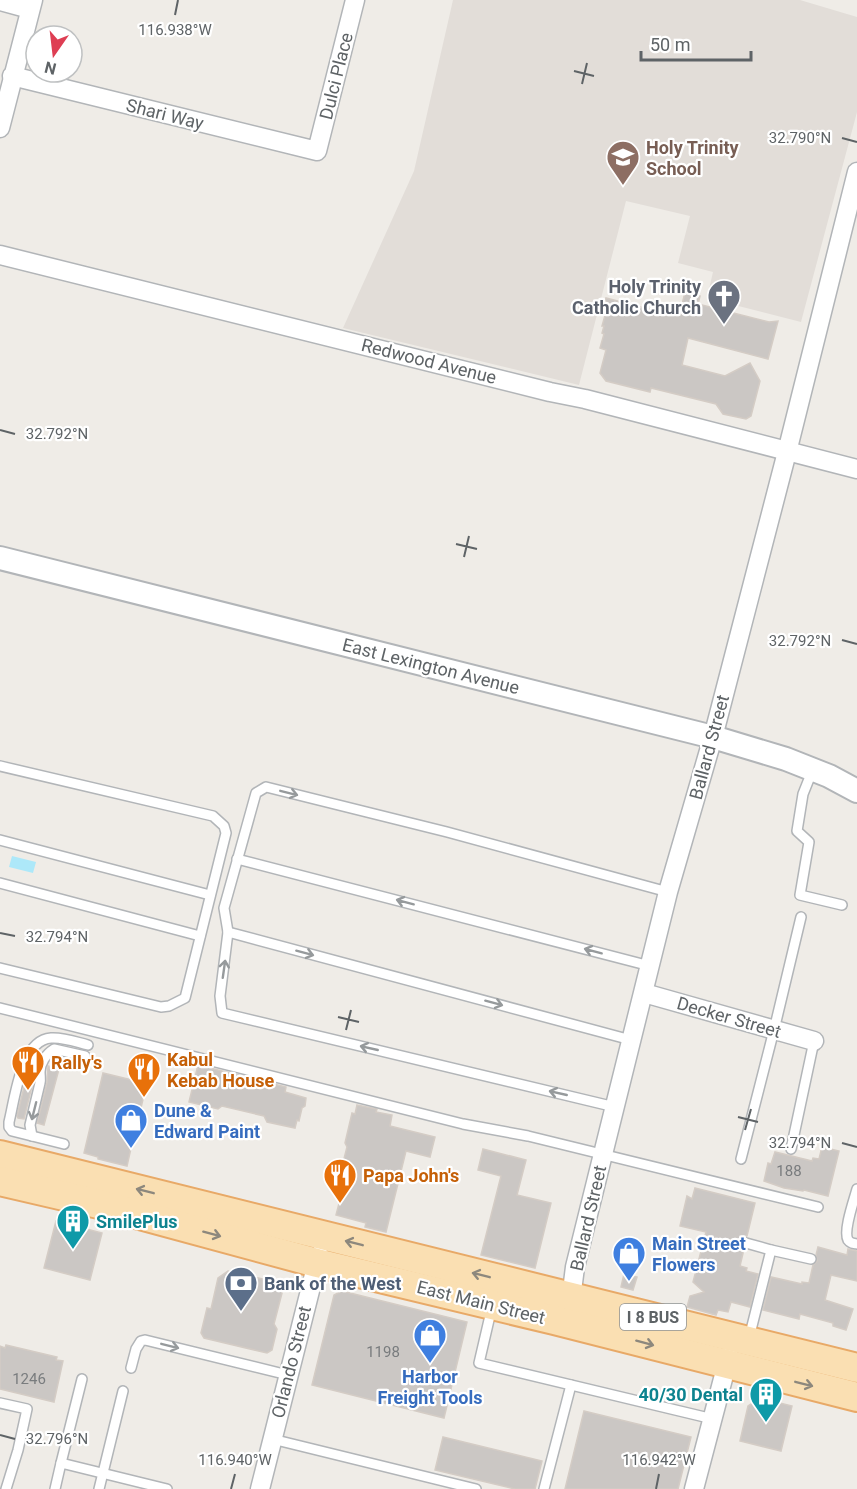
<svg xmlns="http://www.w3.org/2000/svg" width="857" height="1489" font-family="Roboto,sans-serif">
  <rect width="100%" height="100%" fill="#efece7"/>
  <path fill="#e2ddd8" d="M453 0H800L857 17V112L801 322 707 298 713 272 678 263 690 216 626 201 579 385 343 328 414 171Z"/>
  <path fill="#ade8f9" d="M12 856 36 862 33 873 9 867Z"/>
  <g fill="#cbc7c4" stroke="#d4ccc5" stroke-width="1.5">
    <path d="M685 292 700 296 698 304 769 322 778 321 768 359 688 338 682 365 725 376 750 363 760 381 751 416 746 419 723 414 716 404 651 388 650 392 606 381 600 373 606 350 600 348 604 334 602 333 604 326H602L606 312 603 311 606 298 671 315 673 307 681 309Z"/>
    <path d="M198 1065 286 1087 285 1092 306 1098 305 1106 302 1108 299 1121 297 1120 295 1128 267 1122 264 1116 222 1106 218 1109 189 1102Z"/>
    <path d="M48 1066 59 1069 44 1125 37 1123 47 1083Z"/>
    <path d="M134 1069 145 1091 139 1116 135 1119 129 1140 132 1144 127 1166 98 1159V1157L84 1153 103 1073 132 1080Z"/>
    <path d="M26 1079 33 1082 24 1119 18 1118 17 1116Z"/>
    <path d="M357 1105 377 1109 376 1112 392 1115 390 1126 435 1137 430 1157 406 1151 386 1232 365 1227 366 1223 336 1215 341 1196 336 1190 347 1147 345 1143 352 1113 355 1114Z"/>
    <path d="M822 1147 839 1151 828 1196 804 1190 803 1191 784 1188 764 1181 768 1163 771 1164 775 1152 812 1161 813 1158 819 1159Z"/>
    <path d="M483 1149 526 1160 517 1195 551 1203 535 1268 481 1255 501 1176 478 1170Z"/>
    <path d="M695 1188 755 1203 747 1236 742 1238 739 1242 741 1247 744 1249 740 1266 747 1268 746 1271 758 1274 750 1307 731 1302 728 1312 718 1310 716 1315 687 1307 690 1296 704 1292 693 1282 706 1232 680 1226 687 1196 692 1199Z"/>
    <path d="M56 1221 102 1233 90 1280 44 1268Z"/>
    <path d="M818 1247 847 1255 848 1249 857 1251V1281L831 1275 825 1300 853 1309 846 1330 833 1326V1323L800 1314 799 1319 763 1310 771 1277 802 1284V1282L809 1283 813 1265 817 1261 816 1255Z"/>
    <path d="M228 1271 276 1282 282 1293 274 1324 277 1329 272 1350 267 1353 204 1338 201 1333 207 1308 211 1309 218 1278Z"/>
    <path d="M624 1274 637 1277 633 1290 621 1287Z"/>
    <path d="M342 1291 467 1322 444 1418 312 1385 334 1295Z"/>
    <path d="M6 1345 57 1357 56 1360 63 1361 54 1402 0 1389V1346L5 1348Z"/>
    <path d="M760 1398 792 1406 781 1451 740 1441 748 1406Z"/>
    <path d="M584 1411 691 1437 678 1489H565Z"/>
    <path d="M443 1437 542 1461 535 1489H515L435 1470Z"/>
  </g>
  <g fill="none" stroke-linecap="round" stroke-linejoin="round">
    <defs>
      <g id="service">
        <path d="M0 766 213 816 224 826 226 833 185 998 169 1006 161 1007 0 968"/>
        <path d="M813 769 803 794 797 831 809 842 800 895 842 905"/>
        <path d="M0 840 210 895"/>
        <path d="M237 859 650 966"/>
        <path d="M0 883 200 936"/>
        <path d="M228 932 631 1040"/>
        <path d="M0 1008 463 1124 528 1136 818 1207"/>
        <path d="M615 1107 222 1013 220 996 228 932 224 908 256 793 266 787 447 832 668 892"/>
        <path d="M32 1136 30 1125 40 1083C41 1080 40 1076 40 1072 40 1063 46 1054 54 1049L85 1056"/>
        <path d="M64 1144 12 1131 9 1127V1122C15 1098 21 1040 51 1038 63 1037 76 1042 88 1045"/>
        <path d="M791 1149 814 1041"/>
        <path d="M741 1159 774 1030 801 917"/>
        <path d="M857 1189C854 1200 843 1231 848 1240 851 1244 853 1243 857 1244"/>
        <path d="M746 1243 771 1250 749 1338"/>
        <path d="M771 1250 811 1259"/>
        <path d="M492 1307 479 1363 713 1419"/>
        <path d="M131 1368 136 1349 141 1341 145 1340 288 1375"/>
        <path d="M0 1403 27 1409 18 1450 6 1489"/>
        <path d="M272 1439 476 1489"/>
        <path d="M61 1463 82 1379"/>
        <path d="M55 1489 61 1463 167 1489"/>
        <path d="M99 1489 123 1391"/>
        <path d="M544 1489 571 1385"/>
      </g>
      <g id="minor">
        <path d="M0 1 30 9"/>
        <path d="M12 76 317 151 355 0"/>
        <path d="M0 128 33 0"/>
        <path d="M0 255 550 392 585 399 857 469"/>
        <path d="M644 993 814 1041"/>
        <path d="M570 1307 575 1267 668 892 713 737 787 452 857 172"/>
        <path d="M260 1489 319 1255"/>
        <path d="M694 1489 729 1356"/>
      </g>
      <path id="tertiary" d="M0 558 713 737 786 759 829 776 857 791"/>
      <g id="primary">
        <path d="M0 1155 857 1368"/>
        <path d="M0 1181 103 1205 317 1263 554 1320 857 1397"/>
      </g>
    </defs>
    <use href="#service" stroke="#b2b5b8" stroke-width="12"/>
    <use href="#minor" stroke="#b2b5b8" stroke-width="21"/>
    <use href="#tertiary" stroke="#b2b5b8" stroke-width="26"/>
    <use href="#primary" stroke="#e8a967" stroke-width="32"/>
    <use href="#service" stroke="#fff" stroke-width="9"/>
    <use href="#minor" stroke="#fff" stroke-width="18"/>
    <use href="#tertiary" stroke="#fff" stroke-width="22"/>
    <use href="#primary" stroke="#fadfb2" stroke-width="28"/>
  </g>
  <defs><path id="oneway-shaft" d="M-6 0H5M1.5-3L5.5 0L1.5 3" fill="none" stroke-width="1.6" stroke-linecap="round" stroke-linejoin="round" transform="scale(1.5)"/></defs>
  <g stroke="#969a9c">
    <use href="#oneway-shaft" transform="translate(289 793) rotate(14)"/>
    <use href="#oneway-shaft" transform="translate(405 902) rotate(-165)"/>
    <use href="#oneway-shaft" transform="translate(593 951) rotate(-165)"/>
    <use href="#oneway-shaft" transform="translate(305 953) rotate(15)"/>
    <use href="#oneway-shaft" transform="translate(224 969) rotate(-82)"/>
    <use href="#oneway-shaft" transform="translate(494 1003) rotate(15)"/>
    <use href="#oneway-shaft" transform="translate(369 1048) rotate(-167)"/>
    <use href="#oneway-shaft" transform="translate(558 1093) rotate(-167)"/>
    <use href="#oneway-shaft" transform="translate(34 1111) rotate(104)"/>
    <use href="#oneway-shaft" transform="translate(170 1346) rotate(14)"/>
  </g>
  <g stroke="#8d887d">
    <use href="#oneway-shaft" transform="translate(145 1191) rotate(-166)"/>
    <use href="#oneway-shaft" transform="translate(212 1234) rotate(15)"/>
    <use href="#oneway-shaft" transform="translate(354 1243) rotate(-166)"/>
    <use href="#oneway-shaft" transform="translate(481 1275) rotate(-166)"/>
    <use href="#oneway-shaft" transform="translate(645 1343) rotate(15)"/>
    <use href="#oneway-shaft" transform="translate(804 1384) rotate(14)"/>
  </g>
  <path fill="none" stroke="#5e6366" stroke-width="2" d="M175 15 178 0M574 71 594 76M582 84 587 63M842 138 857 142M0 430 15 434M456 544 477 549M464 557 469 536M842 640 857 644M0 933 15 936M338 1017 359 1022M346 1030 351 1010M738 1117 758 1122M745 1130 751 1109M842 1143 857 1147M0 1435 15 1439M231 1489 235 1474M656 1489 659 1474"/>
  <defs>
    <symbol id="school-pin" viewBox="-11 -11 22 30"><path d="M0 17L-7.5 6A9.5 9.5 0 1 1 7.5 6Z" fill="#8d6e63" stroke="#fff"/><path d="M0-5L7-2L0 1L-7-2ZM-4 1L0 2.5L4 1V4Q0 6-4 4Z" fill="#fff"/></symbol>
    <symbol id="church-pin" viewBox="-11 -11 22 30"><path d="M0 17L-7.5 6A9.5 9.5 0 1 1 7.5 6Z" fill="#6b7280" stroke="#fff"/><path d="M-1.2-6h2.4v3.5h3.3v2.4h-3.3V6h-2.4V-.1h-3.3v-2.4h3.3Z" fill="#fff"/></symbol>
    <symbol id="restaurant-pin" viewBox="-11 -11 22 30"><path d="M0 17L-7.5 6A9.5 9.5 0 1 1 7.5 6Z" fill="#e8710a" stroke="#fff"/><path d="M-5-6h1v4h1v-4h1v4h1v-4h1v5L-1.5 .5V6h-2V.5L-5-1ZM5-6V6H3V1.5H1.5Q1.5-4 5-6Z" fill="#fff"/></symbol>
    <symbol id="shop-pin" viewBox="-11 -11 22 30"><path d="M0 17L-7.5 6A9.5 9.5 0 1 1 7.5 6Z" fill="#3f7fe0" stroke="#fff"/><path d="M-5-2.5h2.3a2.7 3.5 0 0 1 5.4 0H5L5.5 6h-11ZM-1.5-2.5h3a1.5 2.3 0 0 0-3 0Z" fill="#fff"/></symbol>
    <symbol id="building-pin" viewBox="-11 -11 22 30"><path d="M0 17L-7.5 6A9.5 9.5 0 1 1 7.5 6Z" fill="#0f9aa8" stroke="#fff"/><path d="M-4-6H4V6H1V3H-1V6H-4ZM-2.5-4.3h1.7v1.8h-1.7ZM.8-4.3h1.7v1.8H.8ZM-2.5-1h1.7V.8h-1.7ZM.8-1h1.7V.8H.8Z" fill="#fff"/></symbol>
    <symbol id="bank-pin" viewBox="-11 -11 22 30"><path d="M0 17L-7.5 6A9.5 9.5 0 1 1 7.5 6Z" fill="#5c6f8a" stroke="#fff"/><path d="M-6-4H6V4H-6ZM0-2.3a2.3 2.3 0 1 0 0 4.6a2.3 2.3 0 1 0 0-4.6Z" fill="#fff"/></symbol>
  </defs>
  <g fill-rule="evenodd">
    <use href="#school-pin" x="604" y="138" width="38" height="52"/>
    <use href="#church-pin" x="705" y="277" width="38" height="52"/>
    <use href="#restaurant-pin" x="9" y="1043" width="38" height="52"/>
    <use href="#restaurant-pin" x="125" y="1050" width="38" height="52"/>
    <use href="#shop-pin" x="112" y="1101" width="38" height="52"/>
    <use href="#restaurant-pin" x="321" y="1156" width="38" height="52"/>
    <use href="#building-pin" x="54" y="1202" width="38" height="52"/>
    <use href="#shop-pin" x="610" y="1234" width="38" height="52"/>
    <use href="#bank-pin" x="222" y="1264" width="38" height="52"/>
    <use href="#shop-pin" x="411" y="1316" width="38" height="52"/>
    <use href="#building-pin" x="747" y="1375" width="38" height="52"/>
  </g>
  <g text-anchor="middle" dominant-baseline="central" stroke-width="4.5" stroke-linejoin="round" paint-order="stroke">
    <g font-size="15" fill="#797c7e">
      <text x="789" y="1171">188</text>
      <text x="383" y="1352">1198</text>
      <text x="29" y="1379">1246</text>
    </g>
    <rect fill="#fff" stroke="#8e9294" stroke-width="1.5" x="620" y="1304" width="66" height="26" rx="4.5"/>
    <g font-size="16" font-weight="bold" fill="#5e6366">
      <text x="653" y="1317">I 8 BUS</text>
    </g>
    <g font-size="18" fill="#5e6366" stroke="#fff">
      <text transform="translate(336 76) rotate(-76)">Dulci Place</text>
      <text transform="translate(165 114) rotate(14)">Shari Way</text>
      <text transform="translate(429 361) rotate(14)">Redwood Avenue</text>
      <text transform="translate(431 666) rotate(14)">East Lexington Avenue</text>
      <text transform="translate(709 747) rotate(-75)">Ballard Street</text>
      <text transform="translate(729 1017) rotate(16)">Decker Street</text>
      <text transform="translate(588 1218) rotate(-77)">Ballard Street</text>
      <text transform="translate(481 1302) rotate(14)">East Main Street</text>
      <text transform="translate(291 1362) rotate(-76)">Orlando Street</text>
    </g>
    <g font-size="18" font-weight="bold" fill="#785e54" stroke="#fff" text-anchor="start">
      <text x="646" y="147">Holy Trinity<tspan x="646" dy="21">School</tspan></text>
    </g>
    <g font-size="18" font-weight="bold" fill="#5b616d" stroke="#fff" text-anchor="end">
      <text x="701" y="286">Holy Trinity<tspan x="701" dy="21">Catholic Church</tspan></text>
    </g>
    <g font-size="18" font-weight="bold" fill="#c56008" stroke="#fff" text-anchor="start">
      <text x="167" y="1059">Kabul<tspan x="167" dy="21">Kebab House</tspan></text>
      <text x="51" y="1062">Rally's</text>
      <text x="363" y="1175">Papa John's</text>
    </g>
    <g font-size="18" font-weight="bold" fill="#366cbe" stroke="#fff" text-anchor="start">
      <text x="154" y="1110">Dune &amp;<tspan x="154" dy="21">Edward Paint</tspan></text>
      <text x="652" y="1243">Main Street<tspan x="652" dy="21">Flowers</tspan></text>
      <text x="430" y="1376" text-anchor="middle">Harbor<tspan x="430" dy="21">Freight Tools</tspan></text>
    </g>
    <g font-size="18" font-weight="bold" fill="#0d838f" stroke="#fff" text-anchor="start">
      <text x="96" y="1221">SmilePlus</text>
      <text x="743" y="1394" text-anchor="end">40/30 Dental</text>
    </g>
    <g font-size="18" font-weight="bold" fill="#4e5e75" stroke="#fff" text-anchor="start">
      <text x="264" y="1283">Bank of the West</text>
    </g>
  </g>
  <g font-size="15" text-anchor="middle" fill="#5e6366" stroke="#fff" stroke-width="4.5" stroke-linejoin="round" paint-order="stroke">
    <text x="175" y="35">116.938°W</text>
    <text x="800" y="143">32.790°N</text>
    <text x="57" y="439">32.792°N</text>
    <text x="800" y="646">32.792°N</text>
    <text x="57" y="942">32.794°N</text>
    <text x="800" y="1148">32.794°N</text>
    <text x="57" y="1444">32.796°N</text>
    <text x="235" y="1465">116.940°W</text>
    <text x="659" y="1465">116.942°W</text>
  </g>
  <g transform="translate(54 54) rotate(194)"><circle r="28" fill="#ffffff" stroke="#bfc1c2" stroke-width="1.5"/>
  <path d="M0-4.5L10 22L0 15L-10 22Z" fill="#de3e53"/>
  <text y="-9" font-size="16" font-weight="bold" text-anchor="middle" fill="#5e6366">N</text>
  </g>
  <path d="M641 51v9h110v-9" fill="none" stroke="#5e6366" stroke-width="3"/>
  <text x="650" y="51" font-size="18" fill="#5e6366" stroke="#ffffff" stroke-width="4.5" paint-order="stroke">50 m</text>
</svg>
